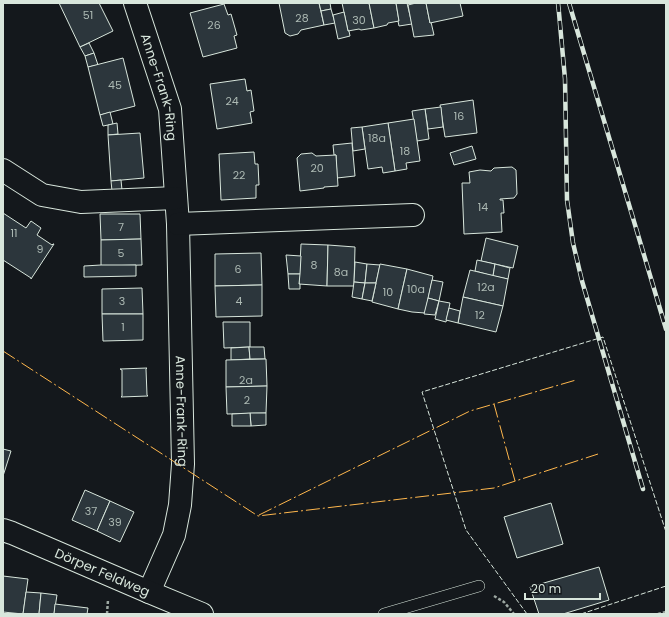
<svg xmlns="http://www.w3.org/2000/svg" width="669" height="617" font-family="Poppins,sans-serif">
  <rect width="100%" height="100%" fill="#14181c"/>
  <g fill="#2c363c" stroke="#d8e6dc">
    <path d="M59 3H99L113 31 80 47Z"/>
    <path d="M279 3H319L324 25 301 30 298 34 290 36 285 33Z"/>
    <path d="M319 3H330L331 9 321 11Z"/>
    <path d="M342 3H369L374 28 361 30 359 29 348 31Z"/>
    <path d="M369 3H396L399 21 388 23 387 25 374 28Z"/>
    <path d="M396 3H407L412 24 399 26 398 21H399Z"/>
    <path d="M416 3H426L430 23 431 22 434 35 414 37 408 5Z"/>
    <path d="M426 3H460L463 16 430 23Z"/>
    <path d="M224 4 228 15 231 14 237 35 234 36 237 48 203 57 190 13Z"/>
    <path d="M331 9 335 23 324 25 321 11Z"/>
    <path d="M344 12 348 31H349L350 36 338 39 333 15Z"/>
    <path d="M89 43 94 53 85 56 80 47Z"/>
    <path d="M94 53 98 65 88 67 85 56Z"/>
    <path d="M123 58 135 106 100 115 88 67Z"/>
    <path d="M245 79 247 91 251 90 254 111 250 112 252 123 217 129 210 84Z"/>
    <path d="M473 100 477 133 445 137 440 105Z"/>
    <path d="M441 107 443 127 428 129 425 109Z"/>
    <path d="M425 109 429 139 417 141 412 111Z"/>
    <path d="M110 112 113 124 103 126 100 115Z"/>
    <path d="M414 119 420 161 406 163 407 169 395 171 388 123Z"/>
    <path d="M117 123 118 134 108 135V125Z"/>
    <path d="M388 123 395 171 383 173 382 167 368 169 362 127Z"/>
    <path d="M362 127 365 149 353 151 351 128Z"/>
    <path d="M140 133 144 178 111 181 108 135Z"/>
    <path d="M352 143 355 176 337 178 336 155H334L333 145Z"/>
    <path d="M472 146 476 159 454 165 450 153Z"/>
    <path d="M254 152 255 164H258L259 185H256V198L221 200 219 154Z"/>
    <path d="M312 153 316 156 336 155 338 186 324 187V188L300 191 297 158 301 154Z"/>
    <path d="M512 167 516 170 517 194 514 198 500 199V200H503L504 213H501L502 232 464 234 462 183H470L469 172 480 170 491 171 494 168Z"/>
    <path d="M121 180 122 190 112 191 111 181Z"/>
    <path d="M3 213 26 228 31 221 41 228 37 235 52 245 53 244H54L31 279V278L3 260Z"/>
    <path d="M100 214H140L141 239 101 240Z"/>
    <path d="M486 238 518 246 513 268 481 261Z"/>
    <path d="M141 239 142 265 101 266V240Z"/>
    <path d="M301 244 328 245 327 286 299 284Z"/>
    <path d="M328 245 355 247 354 286H327Z"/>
    <path d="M261 253 262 285 215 286V254Z"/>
    <path d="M286 255 301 256 300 274H288Z"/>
    <path d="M477 260 495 264 493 276 475 271Z"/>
    <path d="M355 262 367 264 365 283 354 282Z"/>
    <path d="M367 264 380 265 376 283H365Z"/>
    <path d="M380 264 407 269 398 309 372 302Z"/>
    <path d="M495 264 510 268 508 279 493 276Z"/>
    <path d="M101 265H136V276L84 277V266Z"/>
    <path d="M407 269 433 276 425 313 412 312 398 309Z"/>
    <path d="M470 270 508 279 503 306 463 297Z"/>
    <path d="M288 274H300L299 284H300V289H289Z"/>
    <path d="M432 280 443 282 439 301 428 298Z"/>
    <path d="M354 282 365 283 362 299 352 297Z"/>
    <path d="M365 283H376L372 301 362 299Z"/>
    <path d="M262 285V316L216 317 215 286Z"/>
    <path d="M142 288 143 314H102V289Z"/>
    <path d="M463 297 503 306 496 332 458 323Z"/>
    <path d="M428 298 439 301 435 315 424 314Z"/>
    <path d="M439 301 450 303 446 322 435 319Z"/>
    <path d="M449 308 460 311 458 323 446 320Z"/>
    <path d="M102 314H143V340L103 341Z"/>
    <path d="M223 322H250V347L224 348Z"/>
    <path d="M249 347 250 359 231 360V348Z"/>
    <path d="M249 347H264L265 359H250Z"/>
    <path d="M266 359 267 386 226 387V360Z"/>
    <path d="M147 368 146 369 147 395 148 396 121 397 122 396V370L120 369Z"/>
    <path d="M267 386 266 413 227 414 226 387Z"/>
    <path d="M250 413H266V425L251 426Z"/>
    <path d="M250 413 251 426H232V414Z"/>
    <path d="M3 449 11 451 3 476Z"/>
    <path d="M85 490 110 501 97 531 72 520Z"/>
    <path d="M110 501 134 512 120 542 97 531Z"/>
    <path d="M551 503 563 544 517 558 504 517Z"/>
    <path d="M599 567 609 600 563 614H539L530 587Z"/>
    <path d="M3 576 28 579 23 614 3 612Z"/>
    <path d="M26 592 41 593 39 614H23Z"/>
    <path d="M41 593 57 595 54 614H39Z"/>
    <path d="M55 604 88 608 87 614H54Z"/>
  </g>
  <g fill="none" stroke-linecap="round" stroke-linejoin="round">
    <defs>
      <path id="lane" d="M384 614 479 586"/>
      <g id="street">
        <path id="s1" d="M135 3 170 109 178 224 183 464 180 505 174 535 149 592"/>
        <path d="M3 170 42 195 81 202 176 198"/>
        <path d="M178 224 413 215"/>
        <path id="s2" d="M3 530 12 533 149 592 202 614"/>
      </g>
    </defs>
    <use href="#lane" stroke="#d8e6dc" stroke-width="12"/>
    <use href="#street" stroke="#d8e6dc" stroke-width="24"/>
    <g stroke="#9da8a2" stroke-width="2.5" stroke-dasharray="3 2" stroke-linecap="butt">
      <path d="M494 596 504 602 514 614"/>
      <path d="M107 614 108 600"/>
      <path d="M658 614 666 612"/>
    </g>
    <use href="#lane" stroke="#14181c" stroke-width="11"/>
    <use href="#street" stroke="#14181c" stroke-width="22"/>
    <defs>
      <g id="rail">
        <path d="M558 3 559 13 565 79 567 200 573 243 582 281 643 489"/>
        <path d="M569 3 666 329"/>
      </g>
    </defs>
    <use href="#rail" stroke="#d8e6dc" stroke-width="4.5"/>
    <use href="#rail" stroke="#14181c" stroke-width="3" stroke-dasharray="9" stroke-linecap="butt"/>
    <g stroke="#d8e6dc" stroke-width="1" stroke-dasharray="5 2" stroke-linecap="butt">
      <path d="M527 614 466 530 422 392 603 337 666 532"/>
      <path d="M581 614 666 586"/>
    </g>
    <g stroke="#ffb74d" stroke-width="1" stroke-dasharray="14 3 2 3" stroke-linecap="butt">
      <path d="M3 351 258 516 494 488 598 454"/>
      <path d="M494 404 515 481"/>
      <path d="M259 515 470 411 576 380"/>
    </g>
  </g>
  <g text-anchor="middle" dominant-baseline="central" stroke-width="3" stroke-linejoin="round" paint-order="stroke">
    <g font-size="11" fill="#adbab4">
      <text x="88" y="15">51</text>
      <text x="302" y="18">28</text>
      <text x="359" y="20">30</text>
      <text x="214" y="25">26</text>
      <text x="115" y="85">45</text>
      <text x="232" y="101">24</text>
      <text x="459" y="116">16</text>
      <text x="377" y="138">18a</text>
      <text x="405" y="151">18</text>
      <text x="317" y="168">20</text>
      <text x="239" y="175">22</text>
      <text x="483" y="207">14</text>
      <text x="121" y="227">7</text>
      <text x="14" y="233">11</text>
      <text x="40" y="249">9</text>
      <text x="121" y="253">5</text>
      <text x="314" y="265">8</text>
      <text x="238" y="269">6</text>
      <text x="341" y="272">8a</text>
      <text x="486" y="287">12a</text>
      <text x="416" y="289">10a</text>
      <text x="388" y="292">10</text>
      <text x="122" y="301">3</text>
      <text x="239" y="301">4</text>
      <text x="480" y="315">12</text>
      <text x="123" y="327">1</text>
      <text x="246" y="380">2a</text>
      <text x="247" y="400">2</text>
      <text x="91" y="511">37</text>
      <text x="115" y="522">39</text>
    </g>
    <g font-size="13" fill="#d8e6dc" stroke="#14181c">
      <text stroke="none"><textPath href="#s1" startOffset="88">Anne-Frank-Ring</textPath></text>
      <text stroke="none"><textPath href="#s1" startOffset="414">Anne-Frank-Ring</textPath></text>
      <text stroke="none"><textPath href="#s2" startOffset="108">Dörper Feldweg</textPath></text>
    </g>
  </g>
  <rect width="669" height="617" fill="none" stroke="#d8e6dc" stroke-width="8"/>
  <path d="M525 593v6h75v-6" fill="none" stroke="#d8e6dc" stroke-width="2"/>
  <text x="531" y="593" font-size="12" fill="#d8e6dc" stroke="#14181c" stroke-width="3" paint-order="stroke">20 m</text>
</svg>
